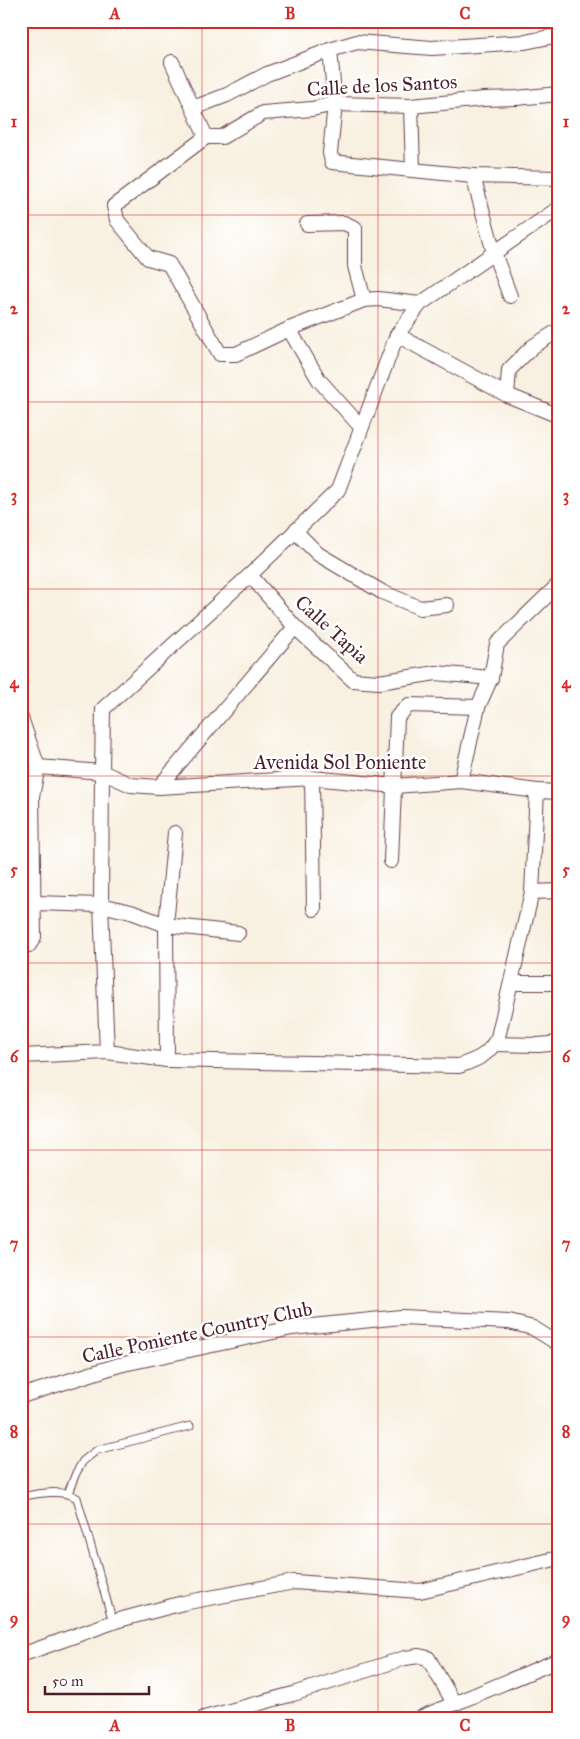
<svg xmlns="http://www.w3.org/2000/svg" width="580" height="1739" font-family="'IM FELL Great Primer',serif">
  <rect width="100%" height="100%" fill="#fff"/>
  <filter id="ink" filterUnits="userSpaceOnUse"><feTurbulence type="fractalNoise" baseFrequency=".02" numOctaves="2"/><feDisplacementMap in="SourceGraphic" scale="10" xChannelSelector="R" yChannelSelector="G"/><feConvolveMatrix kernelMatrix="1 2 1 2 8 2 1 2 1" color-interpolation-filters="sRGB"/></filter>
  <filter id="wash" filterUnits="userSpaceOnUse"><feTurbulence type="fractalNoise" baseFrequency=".0096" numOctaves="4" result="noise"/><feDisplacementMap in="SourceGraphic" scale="20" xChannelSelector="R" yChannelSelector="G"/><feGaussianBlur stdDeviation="1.12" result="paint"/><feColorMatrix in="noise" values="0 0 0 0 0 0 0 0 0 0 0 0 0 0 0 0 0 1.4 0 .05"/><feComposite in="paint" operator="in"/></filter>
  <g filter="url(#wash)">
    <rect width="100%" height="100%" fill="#f8f0e0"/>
  </g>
  <g filter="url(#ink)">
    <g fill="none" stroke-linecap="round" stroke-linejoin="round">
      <defs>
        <g id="service">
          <path d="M68 1493 76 1473 83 1461 97 1450 190 1426"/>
          <path d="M21 1497C39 1493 62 1489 77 1498L113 1622"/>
        </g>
        <g id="minor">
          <path d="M330 50 335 104 330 153 332 162 473 176 559 178"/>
          <path d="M172 62 206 137H222L263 113 312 109 335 104 411 106 484 99 516 98 559 94"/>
          <path d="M411 106 413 170"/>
          <path d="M193 108 227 95 267 74 330 50 357 42 432 48 525 42 559 35"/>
          <path d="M206 137 114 206 117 220 148 258 169 264 220 354H236L289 329 364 300 378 299 420 304"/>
          <path d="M473 176 494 253 510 296"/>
          <path d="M307 224 344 223 355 228V266L364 300"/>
          <path d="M289 329 319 380 361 427"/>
          <path d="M397 335 507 395 559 416"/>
          <path d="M507 395 509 370 532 347 559 330"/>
          <path d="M295 531 318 554 382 592 420 608 447 605"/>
          <path d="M250 575 295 627 353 680 379 682 436 673 491 678"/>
          <path d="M21 718 38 767 32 796 34 937 29 945H21"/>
          <path d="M38 767 102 772 101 905 107 1052"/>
          <path d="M312 778 314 909"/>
          <path d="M461 781 478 707 491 678 497 644 559 584"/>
          <path d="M159 787 295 627"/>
          <path d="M537 791 559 792"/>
          <path d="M391 861 397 717 409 705 478 707"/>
          <path d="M532 892 559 891"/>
          <path d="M34 903 101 905 131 912 166 925 238 933"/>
          <path d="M511 983H559"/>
          <path d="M494 1044 539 1045 559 1043"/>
          <path d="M21 1056 107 1052 167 1060 459 1066C478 1059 488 1056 498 1037L532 892 537 791 461 781 395 786 312 778 159 787 131 785 102 772 103 709 250 575 338 490 397 335 420 304 559 208"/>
          <path d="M167 1060 166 925 175 833"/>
          <path d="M21 1396 119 1365 292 1328 401 1317 509 1322 533 1328 559 1344"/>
          <path d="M21 1655 119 1620 183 1603 294 1582 420 1591 559 1558"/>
          <path d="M204 1718 293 1694 405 1658 419 1656 428 1658 454 1703"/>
          <path d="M420 1718 559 1660"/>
        </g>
      </defs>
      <use href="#service" stroke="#643e46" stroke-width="9"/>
      <use href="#minor" stroke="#643e46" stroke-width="16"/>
      <use href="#service" stroke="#fff" stroke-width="7"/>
      <use href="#minor" stroke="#fff" stroke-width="14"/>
    </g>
  </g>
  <path fill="none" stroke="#d62828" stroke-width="1" stroke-opacity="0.55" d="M202 21V1718M378 21V1718M21 215H559M21 402H559M21 589H559M21 776H559M21 963H559M21 1150H559M21 1337H559M21 1524H559"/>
  <g text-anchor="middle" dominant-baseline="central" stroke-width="5" stroke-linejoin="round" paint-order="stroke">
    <g font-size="20" fill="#4a1f2b" stroke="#fff">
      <text transform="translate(382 85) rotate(-3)">Calle de los Santos</text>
      <text transform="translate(332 629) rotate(42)">Calle Tapia</text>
      <text x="340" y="762">Avenida Sol Poniente</text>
      <text transform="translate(197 1332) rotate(-12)">Calle Poniente Country Club</text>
    </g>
  </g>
  <rect width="580" height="1739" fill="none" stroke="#fff" stroke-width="55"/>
  <path d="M45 1686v8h104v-8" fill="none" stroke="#4a1f2b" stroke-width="2.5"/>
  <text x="52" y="1686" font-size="15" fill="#4a1f2b" stroke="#ffffff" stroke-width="4" paint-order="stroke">50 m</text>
  <rect x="28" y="28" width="524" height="1684" fill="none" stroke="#d62828" stroke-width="2"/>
  <g font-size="16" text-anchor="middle" font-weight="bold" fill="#d62828">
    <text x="115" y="19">A</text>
    <text x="290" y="19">B</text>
    <text x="465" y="19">C</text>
    <text x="14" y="127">1</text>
    <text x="566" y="127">1</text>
    <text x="14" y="314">2</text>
    <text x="566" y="314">2</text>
    <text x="14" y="501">3</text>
    <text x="566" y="501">3</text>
    <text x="14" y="688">4</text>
    <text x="566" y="688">4</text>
    <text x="14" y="875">5</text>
    <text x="566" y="875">5</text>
    <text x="14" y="1062">6</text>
    <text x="566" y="1062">6</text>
    <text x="14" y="1249">7</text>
    <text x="566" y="1249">7</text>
    <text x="14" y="1437">8</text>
    <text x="566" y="1437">8</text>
    <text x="14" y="1624">9</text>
    <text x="566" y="1624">9</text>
    <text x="115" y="1731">A</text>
    <text x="290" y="1731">B</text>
    <text x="465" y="1731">C</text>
  </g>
</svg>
